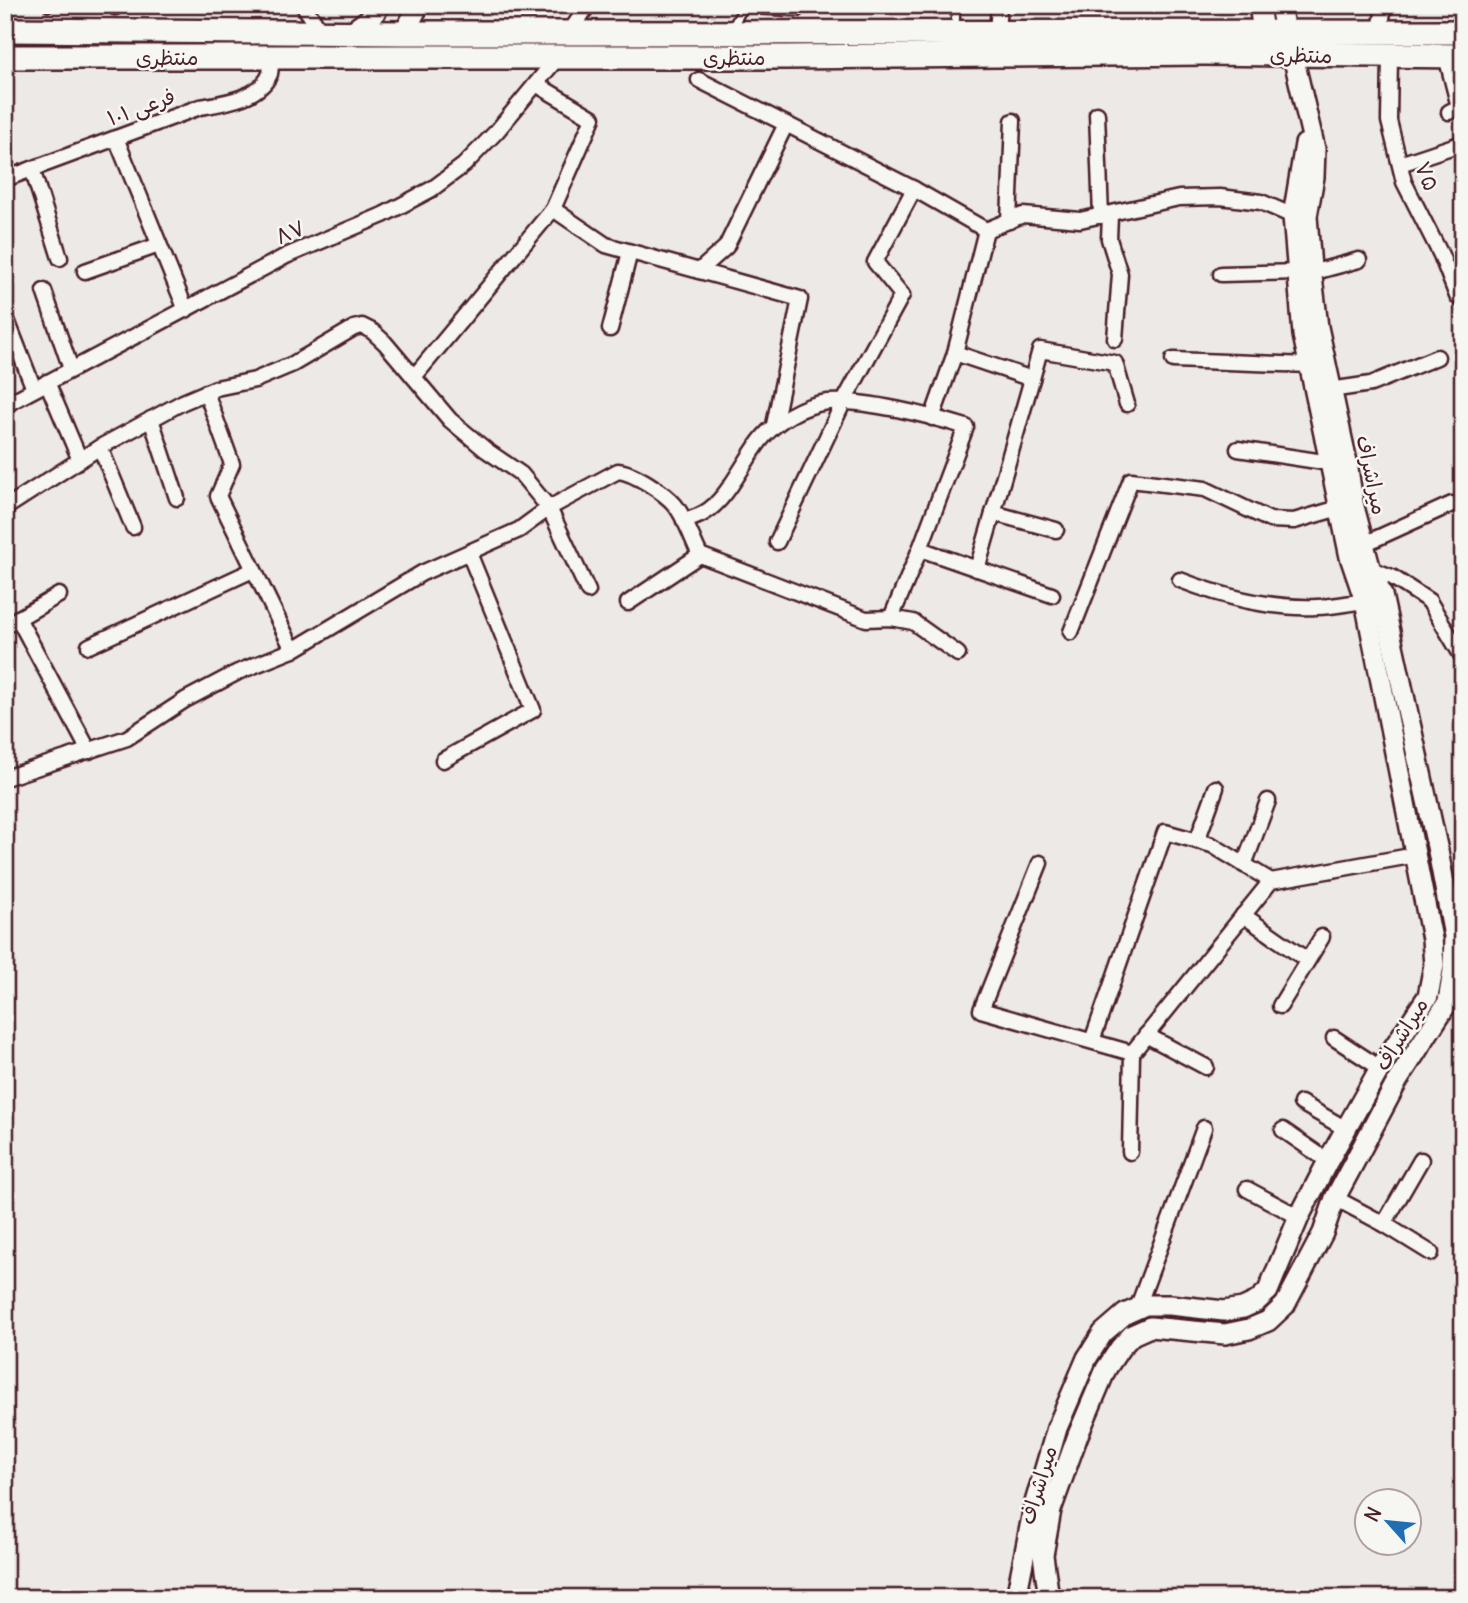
<svg xmlns="http://www.w3.org/2000/svg" width="1468" height="1603" font-family="Delius,'Playpen Sans Arabic',sans-serif">
  <rect width="100%" height="100%" fill="#ece9e6"/>
  <filter id="ink" filterUnits="userSpaceOnUse"><feTurbulence type="fractalNoise" baseFrequency=".0143" numOctaves="2"/><feDisplacementMap in="SourceGraphic" scale="14" xChannelSelector="R" yChannelSelector="G"/><feConvolveMatrix kernelMatrix="1 2 1 2 8 2 1 2 1" color-interpolation-filters="sRGB"/></filter>
  <g filter="url(#ink)">
    <path fill="#c4b7b7" stroke="#4a1f2b" stroke-width="2" d="M761 5H807L801 17 761 15Z"/>
    <g fill="none" stroke-linecap="round" stroke-linejoin="round">
      <defs>
        <g id="lane">
          <path d="M48 7 52 5"/>
          <path d="M731 29 745 5"/>
          <path d="M955 29 956 5"/>
        </g>
        <g id="street">
          <path d="M115 5V7"/>
          <path d="M303 5 321 31"/>
          <path d="M570 32 588 5"/>
          <path d="M997 32 999 5"/>
          <path d="M1380 32 1384 5"/>
          <path d="M1390 56 1389 121 1404 182 1441 255 1457 296 1463 301"/>
          <path d="M1446 56 1459 107 1449 112"/>
          <path d="M536 84 593 118 553 209"/>
          <path d="M1097 114 1101 216"/>
          <path d="M786 124 914 189 986 230"/>
          <path d="M116 138 186 310"/>
          <path d="M1400 164 1463 143"/>
          <path d="M32 169 60 258"/>
          <path d="M5 179 200 107C223 103 259 99 270 74 271 69 271 62 272 57"/>
          <path d="M1110 215 1109 239 1120 274 1115 339"/>
          <path d="M1009 221 1013 121"/>
          <path d="M986 230 1023 215 1080 220 1179 198 1220 197 1261 202 1293 216"/>
          <path d="M85 271 159 245"/>
          <path d="M699 271 726 247 786 124 699 80"/>
          <path d="M1311 273 1359 260"/>
          <path d="M1221 274 1298 272"/>
          <path d="M44 291 71 369"/>
          <path d="M5 315 34 389"/>
          <path d="M610 329 630 252"/>
          <path d="M955 353 986 230"/>
          <path d="M1173 360 1310 365"/>
          <path d="M414 377 553 209 606 245 800 299 774 425"/>
          <path d="M1032 379 1040 350 1115 363 1127 404"/>
          <path d="M47 382 80 460"/>
          <path d="M1330 390 1371 384 1437 357"/>
          <path d="M206 392 232 464 218 496 293 650"/>
          <path d="M5 405 286 256 383 215 432 189 464 165 497 131 558 57"/>
          <path d="M932 418 955 353 1032 379 977 569"/>
          <path d="M151 419 177 498"/>
          <path d="M100 447 133 527"/>
          <path d="M1238 449 1330 463"/>
          <path d="M5 508 100 447 183 402 216 388 255 380 293 364 354 328 362 326 372 331 385 343 450 420 486 450 521 474 549 508 588 591"/>
          <path d="M993 513 1056 530"/>
          <path d="M684 521C690 519 698 517 704 513 727 500 743 463 760 441 775 421 803 405 828 402 864 399 931 416 966 427L920 549"/>
          <path d="M777 542 843 403 902 295 875 262 914 189"/>
          <path d="M1364 544 1452 504"/>
          <path d="M1366 567 1392 577 1429 601 1463 658"/>
          <path d="M1180 580C1224 597 1269 609 1317 607 1333 607 1349 603 1365 601"/>
          <path d="M628 603 700 555"/>
          <path d="M18 618 89 751"/>
          <path d="M891 618 920 549 1052 595"/>
          <path d="M5 626 59 595"/>
          <path d="M1071 632 1131 480 1205 489 1270 520 1294 521 1339 508"/>
          <path d="M89 646 253 570"/>
          <path d="M443 760 533 710 469 553"/>
          <path d="M5 778 127 738 185 700 238 672 293 650 422 573 519 530 549 508 618 471C633 472 665 493 675 505 686 519 692 539 700 555L866 619 891 618 913 622 958 654"/>
          <path d="M1197 841 1216 788"/>
          <path d="M1040 863 981 1010 1132 1053 1271 881 1416 855"/>
          <path d="M1244 865 1268 801"/>
          <path d="M1243 915 1307 960"/>
          <path d="M1280 1006 1322 937"/>
          <path d="M1146 1035 1206 1067"/>
          <path d="M1334 1038 1380 1068"/>
          <path d="M1092 1041 1165 832 1212 845 1271 881"/>
          <path d="M1301 1103 1346 1129"/>
          <path d="M1283 1130 1328 1161"/>
          <path d="M1130 1152 1132 1053"/>
          <path d="M1247 1189 1299 1217"/>
          <path d="M1335 1198 1384 1224 1431 1253"/>
          <path d="M1384 1224 1421 1160"/>
          <path d="M1137 1309 1204 1128"/>
        </g>
        <g id="secondary">
          <path d="M1259 5 1263 32"/>
          <path d="M1280 5 1285 32"/>
          <path d="M351 32 372 17 380 5"/>
          <path d="M404 33 419 5"/>
          <path d="M1016 1598 1034 1506 1057 1428 1087 1358 1103 1333 1125 1314 1145 1305H1170L1224 1311 1243 1308 1256 1302 1268 1291 1299 1217 1328 1161 1380 1068 1428 996 1434 965 1432 939 1365 601 1350 557 1303 335 1293 216 1305 144"/>
          <path d="M1049 1598 1043 1555 1051 1510 1078 1435 1106 1369 1120 1348 1132 1335 1150 1327 1225 1334 1249 1329 1268 1321 1285 1305 1323 1233 1335 1198 1357 1157 1398 1080 1448 1002 1453 971 1454 936 1438 851 1382 595 1370 567 1353 503 1347 462 1318 327 1311 268 1307 216 1314 177 1315 149 1293 56"/>
        </g>
        <g id="primary">
          <path d="M5 30 404 33 1463 32"/>
          <path d="M5 57H786L1204 53 1463 56"/>
        </g>
      </defs>
      <use href="#lane" stroke="#4a1f2b" stroke-width="12"/>
      <use href="#street" stroke="#4a1f2b" stroke-width="19"/>
      <use href="#secondary" stroke="#4a1f2b" stroke-width="24"/>
      <use href="#primary" stroke="#4a1f2b" stroke-width="28"/>
      <use href="#lane" stroke="#f6f6f2" stroke-width="7"/>
      <use href="#street" stroke="#f6f6f2" stroke-width="14"/>
      <use href="#secondary" stroke="#f6f6f2" stroke-width="19"/>
      <use href="#primary" stroke="#f6f6f2" stroke-width="23"/>
    </g>
  </g>
  <g text-anchor="middle" dominant-baseline="central" stroke-width="5" stroke-linejoin="round" paint-order="stroke">
    <g font-size="21" fill="#4a1f2b" stroke="#f6f6f2">
      <text transform="translate(1301 55) rotate(1)">منتظری</text>
      <text x="167" y="57">منتظری</text>
      <text x="734" y="57">منتظری</text>
      <text transform="translate(141 107) rotate(-20)">فرعی ۱۰۱</text>
      <text transform="translate(1427 176) rotate(68)">۷۵</text>
      <text transform="translate(290 232) rotate(-24)">۸۷</text>
      <text transform="translate(1372 475) rotate(78)">میراشراف</text>
      <text transform="translate(1401 1034) rotate(-58)">میراشراف</text>
      <text transform="translate(1038 1485) rotate(-73)">میراشراف</text>
    </g>
  </g>
  <rect width="1468" height="1603" fill="none" stroke="#f6f6f2" stroke-width="28"/>
  <rect x="14" y="14" width="1440" height="1575" fill="none" stroke="#4a1f2b" stroke-width="2.5" filter="url(#ink)"/>
  <g transform="translate(1388 1522) rotate(297)"><circle r="33" fill="#f6f6f2" stroke="#b1a0a2" stroke-width="2"/>
  <path d="M0-5L12 26L0 18L-12 26Z" fill="#1f6fb2"/>
  <text y="-10" font-size="19" font-weight="bold" text-anchor="middle" fill="#4a1f2b">N</text>
  </g>
</svg>
